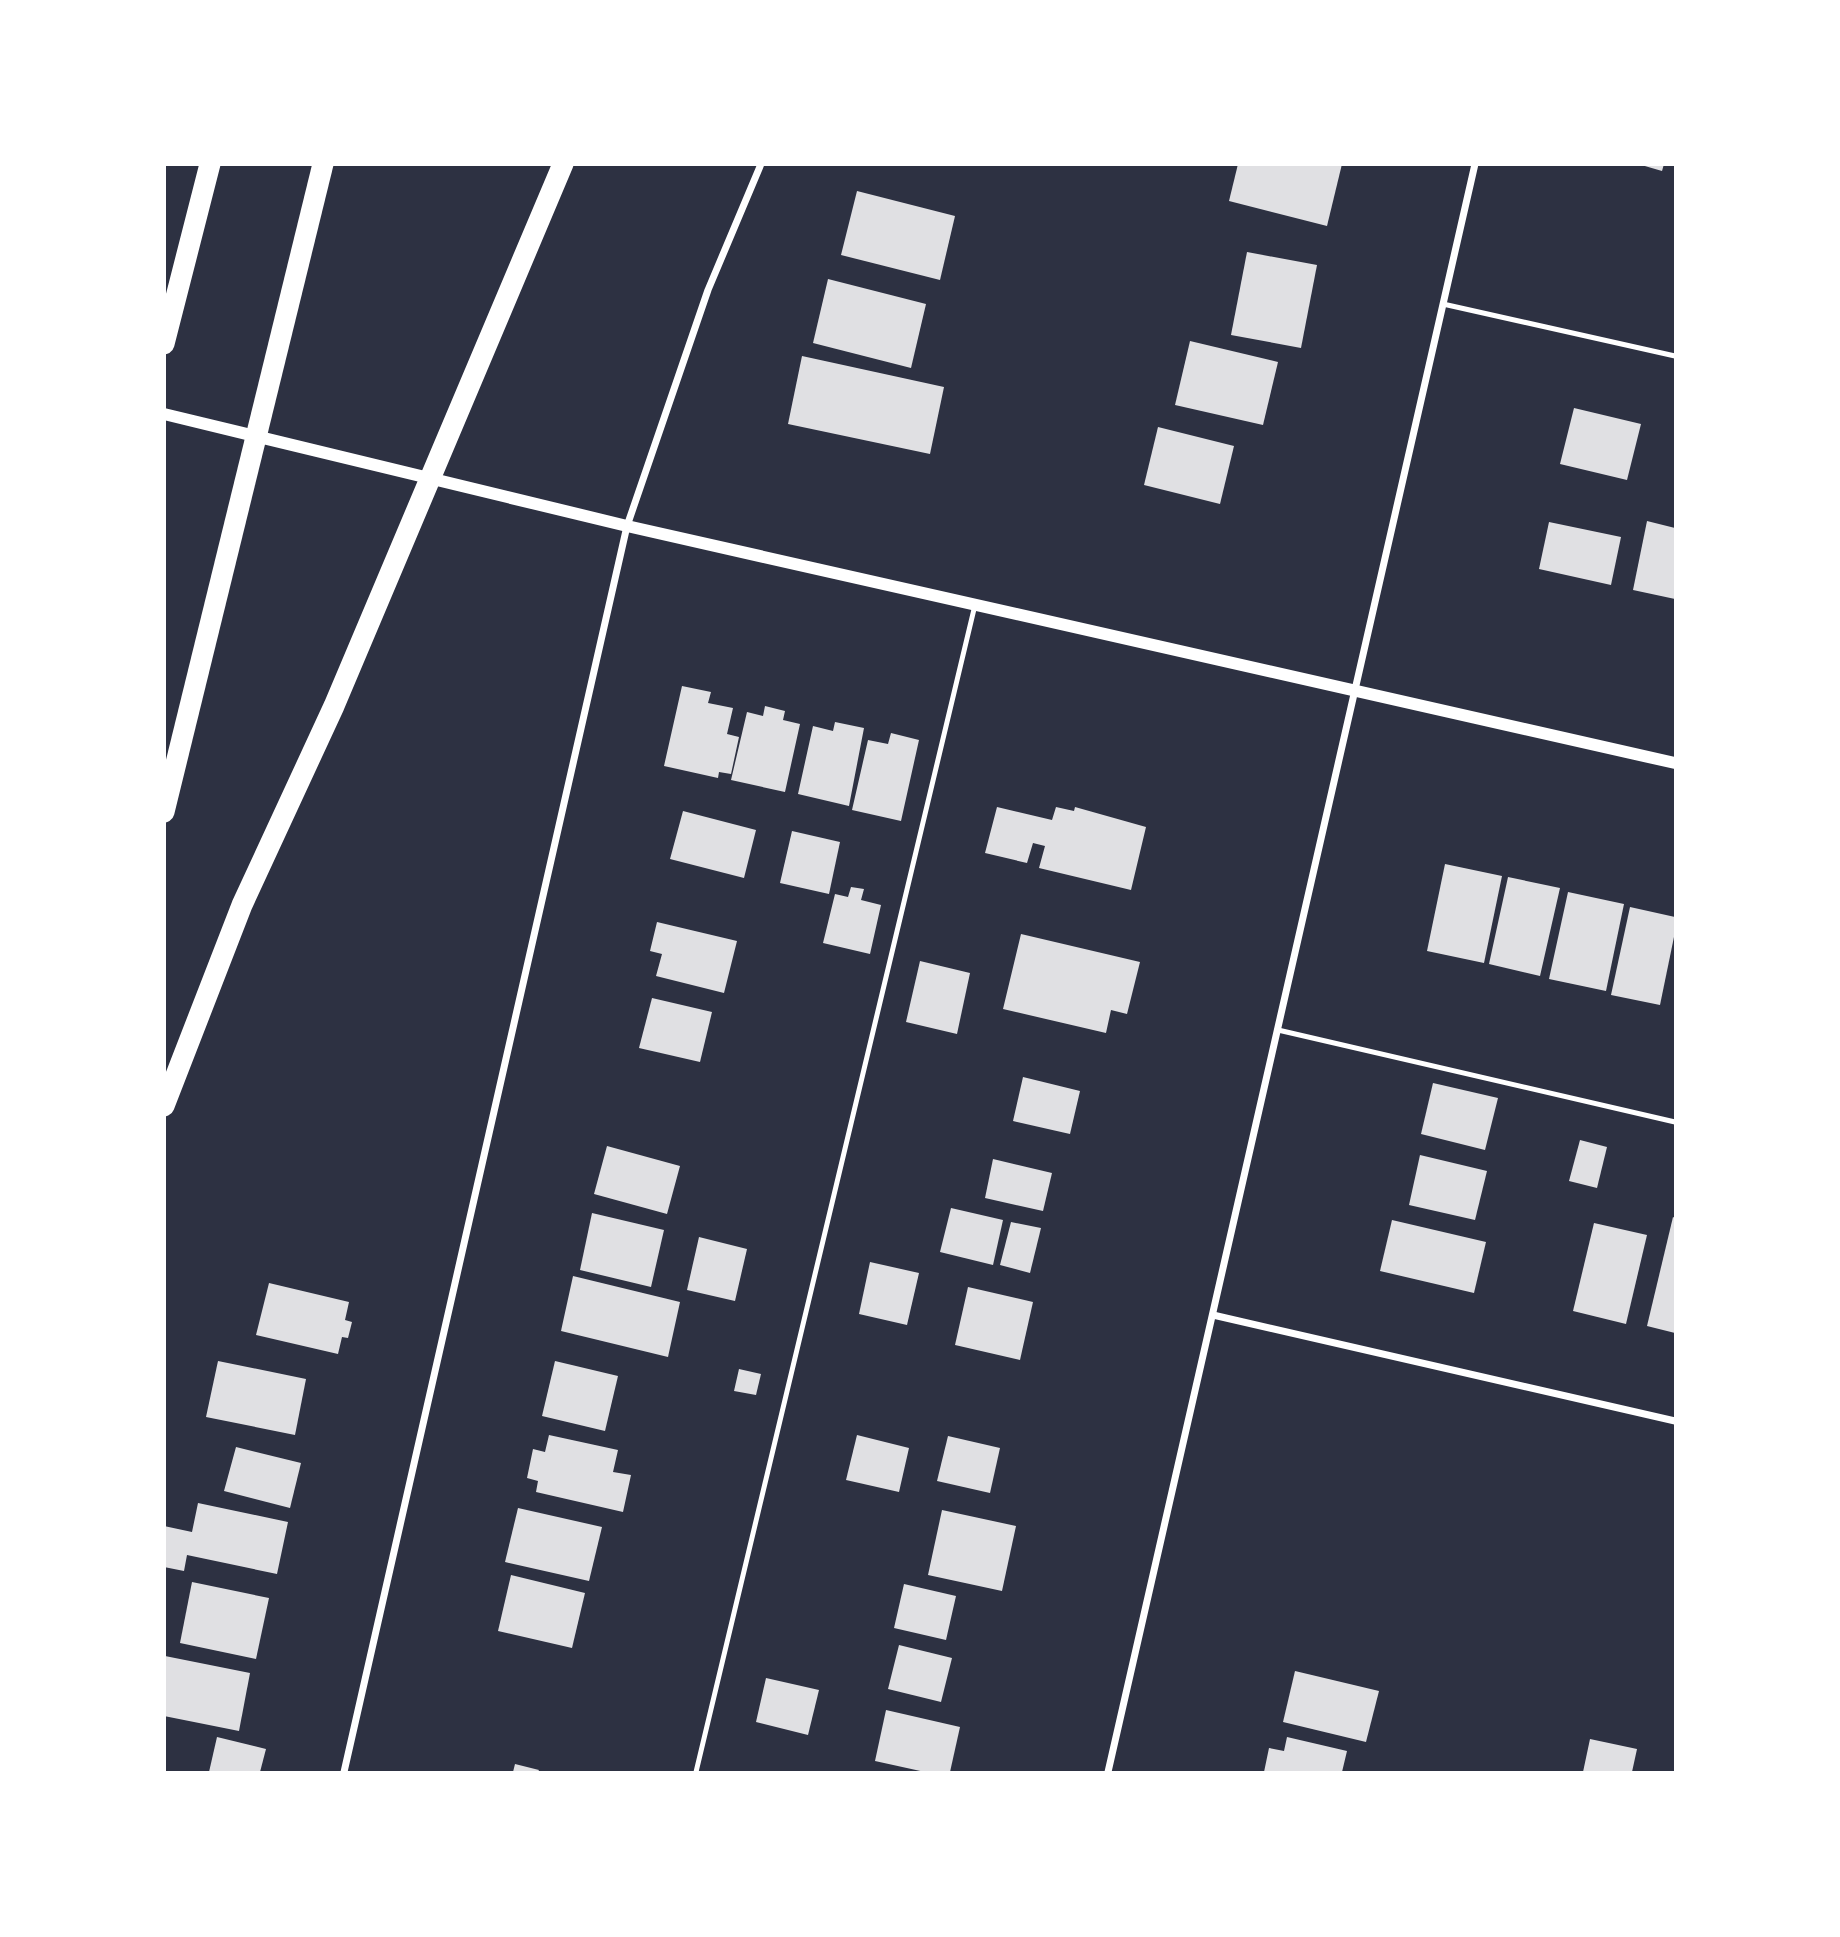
<svg xmlns="http://www.w3.org/2000/svg" width="1840" height="1937" font-family="'Exo 2',sans-serif">
  <rect width="100%" height="100%" fill="#2d3142"/>
  <g fill="#e0e0e3">
    <path d="M1238 164H1342L1327 226 1229 201Z"/>
    <path d="M1638 164H1664L1662 171Z"/>
    <path d="M857 191 955 216 940 280 841 255Z"/>
    <path d="M1247 252 1317 265 1301 348 1231 335Z"/>
    <path d="M828 279 926 304 911 368 813 343Z"/>
    <path d="M1190 341 1278 362 1263 425 1175 405Z"/>
    <path d="M802 356 944 387 930 454 788 424Z"/>
    <path d="M1574 408 1641 424 1627 480 1560 464Z"/>
    <path d="M1158 427 1234 446 1220 504 1144 485Z"/>
    <path d="M1647 521 1675 528V599L1633 590Z"/>
    <path d="M1549 522 1621 537 1611 585 1539 569Z"/>
    <path d="M682 686 711 692 708 703 733 708 727 734 739 737 731 774 719 772 718 778 664 766Z"/>
    <path d="M765 706 785 711 783 720 800 724 785 792 731 780 747 712 763 716Z"/>
    <path d="M835 722 864 728 849 806 798 794 813 726 833 731Z"/>
    <path d="M891 733 919 740 901 821 852 810 868 740 888 744Z"/>
    <path d="M997 807 1052 820 1056 807 1074 811 1075 807 1146 827 1131 890 1039 868 1045 846 1033 843 1027 863 985 853Z"/>
    <path d="M683 811 756 830 744 878 670 859Z"/>
    <path d="M792 831 840 842 829 894 780 883Z"/>
    <path d="M1445 864 1502 876 1484 963 1427 951Z"/>
    <path d="M1508 877 1560 888 1540 976 1489 964Z"/>
    <path d="M851 887 864 889 861 900 881 905 870 954 823 943 835 894 848 897Z"/>
    <path d="M1568 892 1624 904 1606 991 1549 979Z"/>
    <path d="M1630 907 1675 917V932L1660 1005 1611 995Z"/>
    <path d="M657 922 737 941 724 993 656 976 662 954 650 951Z"/>
    <path d="M1021 934 1140 962 1127 1014 1111 1010 1106 1033 1003 1009Z"/>
    <path d="M920 961 970 973 957 1034 906 1022Z"/>
    <path d="M652 998 712 1012 700 1062 639 1048Z"/>
    <path d="M1023 1077 1080 1091 1070 1134 1013 1121Z"/>
    <path d="M1433 1083 1498 1098 1485 1150 1421 1134Z"/>
    <path d="M1580 1140 1607 1147 1597 1188 1569 1181Z"/>
    <path d="M607 1146 680 1166 667 1214 594 1194Z"/>
    <path d="M1420 1155 1487 1171 1475 1220 1409 1205Z"/>
    <path d="M993 1159 1052 1173 1043 1211 985 1198Z"/>
    <path d="M951 1208 1003 1220 993 1265 940 1252Z"/>
    <path d="M592 1213 664 1230 651 1287 580 1270Z"/>
    <path d="M1673 1217 1675 1218V1333L1647 1326Z"/>
    <path d="M1392 1220 1486 1242 1474 1293 1380 1271Z"/>
    <path d="M1011 1222 1041 1228 1030 1273 1000 1265Z"/>
    <path d="M1594 1223 1647 1235 1626 1324 1573 1311Z"/>
    <path d="M699 1237 747 1249 735 1301 687 1290Z"/>
    <path d="M870 1262 919 1273 907 1325 859 1314Z"/>
    <path d="M573 1276 680 1302 668 1357 561 1331Z"/>
    <path d="M269 1283 349 1302 345 1320 352 1322 348 1338 342 1337 338 1354 256 1335Z"/>
    <path d="M968 1287 1033 1302 1020 1360 955 1345Z"/>
    <path d="M218 1361 306 1379 295 1435 206 1417Z"/>
    <path d="M555 1361 618 1376 605 1431 542 1416Z"/>
    <path d="M739 1369 761 1374 756 1395 734 1391Z"/>
    <path d="M549 1435 618 1450 613 1472 631 1475 623 1512 536 1492 538 1481 527 1478 533 1449 545 1452Z"/>
    <path d="M857 1435 909 1448 899 1492 846 1480Z"/>
    <path d="M948 1436 1000 1448 990 1493 937 1481Z"/>
    <path d="M236 1447 301 1463 290 1508 224 1491Z"/>
    <path d="M198 1503 288 1522 277 1574 187 1555 184 1571 164 1567V1526L192 1532Z"/>
    <path d="M518 1508 602 1527 589 1581 505 1562Z"/>
    <path d="M942 1510 1016 1526 1002 1591 928 1575Z"/>
    <path d="M511 1575 585 1593 572 1648 498 1631Z"/>
    <path d="M192 1582 269 1598 256 1659 180 1643Z"/>
    <path d="M904 1584 956 1596 946 1640 894 1628Z"/>
    <path d="M899 1645 952 1658 941 1702 888 1689Z"/>
    <path d="M165 1656 250 1673 239 1731 164 1716Z"/>
    <path d="M1295 1671 1379 1691 1366 1742 1283 1722Z"/>
    <path d="M766 1678 819 1690 808 1735 756 1722Z"/>
    <path d="M886 1710 960 1727 950 1772H925L875 1761Z"/>
    <path d="M217 1737 266 1749 260 1772H209Z"/>
    <path d="M1287 1737 1347 1751 1342 1772H1264L1269 1748 1284 1751Z"/>
    <path d="M1590 1739 1637 1749 1632 1772H1583Z"/>
    <path d="M515 1764 539 1770 538 1772H513Z"/>
  </g>
  <g fill="none" stroke-linecap="round" stroke-linejoin="round">
    <g stroke="#fff" stroke-width="5">
      <path d="M1443 304 1675 356"/>
      <path d="M1278 1030 1675 1122"/>
      <path d="M696 1772 975 605"/>
    </g>
    <g stroke="#fff" stroke-width="7">
      <path d="M1213 1315 1675 1421"/>
      <path d="M344 1772 627 526 708 290 761 164"/>
      <path d="M1108 1772 1475 164"/>
    </g>
    <path stroke="#fff" stroke-width="12" d="M164 414 627 526 1675 763"/>
    <g stroke="#fff" stroke-width="21">
      <path d="M164 344 210 164"/>
      <path d="M164 812 323 164"/>
      <path d="M164 1106 242 905 334 706 563 164"/>
    </g>
  </g>
  <rect width="1840" height="1937" fill="none" stroke="#ffffff" stroke-width="332"/>
</svg>
